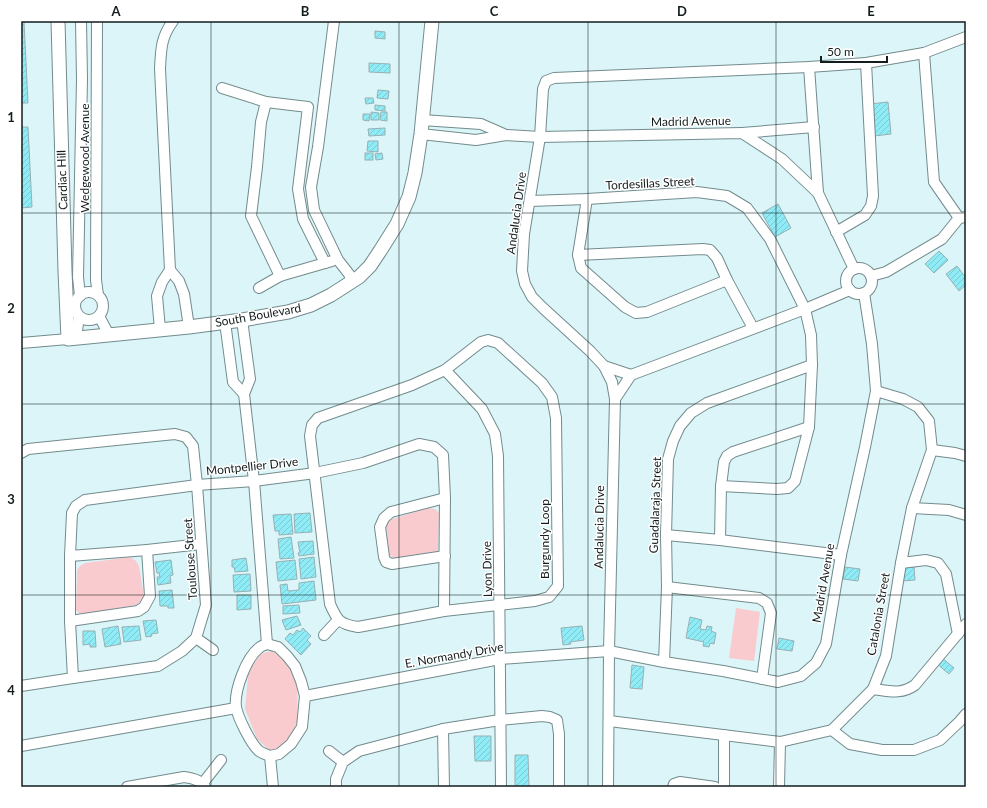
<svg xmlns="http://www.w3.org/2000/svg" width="987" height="808" font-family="Lato,sans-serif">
  <defs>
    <pattern id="building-hatch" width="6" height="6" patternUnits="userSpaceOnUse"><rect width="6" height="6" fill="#8fecf7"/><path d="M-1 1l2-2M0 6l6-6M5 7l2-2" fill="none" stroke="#7acad3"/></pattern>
  </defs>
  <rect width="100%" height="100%" fill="#dbf5f8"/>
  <g fill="#f9cbcf">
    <path d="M427 508 435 509 439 513 438 550 435 553 394 558 388 554 386 526 389 521 393 519Z"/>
    <path d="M130 557 136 561 139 566 144 597 141 601 136 605 87 614 79 613 76 610 77 570 80 566 85 563Z"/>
    <path d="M736 608 760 612 754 661 729 658Z"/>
    <path d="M271 651 280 654 289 665 297 684 298 720 287 743 278 750 268 749 257 739 245 709 248 676 252 666 261 654Z"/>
  </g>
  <g fill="url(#building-hatch)" stroke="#97b0b3">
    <path d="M21 22H24L28 103H21Z"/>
    <path d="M375 31 385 32V39L375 38Z"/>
    <path d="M369 63 390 64V73L369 72Z"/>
    <path d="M378 90 389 91 388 99 377 98Z"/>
    <path d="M365 98H373L374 103 366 104Z"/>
    <path d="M888 102 891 134 874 136 870 104Z"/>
    <path d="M375 105 385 106V111L375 110Z"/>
    <path d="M371 112 379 113V120H371Z"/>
    <path d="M381 112H387V121L380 120Z"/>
    <path d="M363 114H370L369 121 363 120Z"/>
    <path d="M21 127H28L32 207 21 208Z"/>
    <path d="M385 128V135L369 136 368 129Z"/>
    <path d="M368 141H378V152L367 151Z"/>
    <rect x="365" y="153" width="8" height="7"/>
    <path d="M382 153 383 159 376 160 375 154Z"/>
    <path d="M778 204 791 228 775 237 762 213Z"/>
    <path d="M939 251 948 260 934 273 925 264Z"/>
    <path d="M957 266 966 278V285L959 291 946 274Z"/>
    <path d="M310 513 312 532 295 533 294 514Z"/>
    <path d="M291 514 293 534 279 535V531H275L273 515Z"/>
    <path d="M291 537 294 558 280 559 278 539Z"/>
    <path d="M313 541 314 554 299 556 298 553H300L298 542Z"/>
    <path d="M314 557 316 577 301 579 299 559Z"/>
    <path d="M246 558 248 571 235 572 234 567H232V560Z"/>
    <path d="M171 560 173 575 170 576 171 583 158 585 157 577H160L159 573H157L155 562Z"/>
    <path d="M295 560 297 579 278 581 276 562Z"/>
    <path d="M845 567 860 569 858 581 843 579Z"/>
    <path d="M914 567 915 580 902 581 901 568Z"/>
    <path d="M250 574 251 591 234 592 233 575Z"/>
    <path d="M314 581 316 600 282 604 280 585 287 584 288 591 299 590V583Z"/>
    <path d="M172 590 174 608H168V606H160L159 591Z"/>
    <path d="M237 595H251V609L237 610Z"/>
    <path d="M299 605 300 613 283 614V606Z"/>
    <path d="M297 616 301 625 286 630 282 620Z"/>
    <path d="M690 617 702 620 700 629 706 630 707 626 712 627 711 631 716 633 714 644 710 643 709 647 703 646 704 642 686 638Z"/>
    <path d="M156 620 158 633 151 634 152 636 146 637 143 621Z"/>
    <path d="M118 626 121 644 105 647 102 629Z"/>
    <path d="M139 626 141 640 124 642 122 627Z"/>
    <path d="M582 626 584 640 570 642 571 644 563 645 561 628Z"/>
    <path d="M303 628 311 636 307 640 311 644 301 655 285 639 290 633 293 635 297 630 300 632Z"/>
    <path d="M83 631H95L96 647H90V644L83 645Z"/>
    <path d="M779 638 794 641 792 651 777 649Z"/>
    <path d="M941 657 954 668 949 674 936 663Z"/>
    <path d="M632 665 644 667 642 689 630 688Z"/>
    <path d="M474 736H491V761H475Z"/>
    <path d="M515 755H528L529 787H515Z"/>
  </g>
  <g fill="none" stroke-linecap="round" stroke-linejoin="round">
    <defs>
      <g id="minor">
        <path d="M97 21 96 280 98 295"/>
        <path d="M334 21 318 147 311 187 314 210 338 260 349 274 352 282"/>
        <path d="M924 53 934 182 959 218"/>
        <path d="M809 67 818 193"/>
        <path d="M222 88 266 102 308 107 298 189 303 219 325 263"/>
        <path d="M266 102 261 122 257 167 251 216 280 276"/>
        <path d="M422 120 481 124 506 135"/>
        <path d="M742 133 814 127"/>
        <path d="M421 134 476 140 506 135 540 137 742 133 782 159 818 193 854 269"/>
        <path d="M587 199 578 255 581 268 625 307 636 313 647 312 727 280"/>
        <path d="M530 201 587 199 697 192 727 196 747 208 770 239 805 309 811 335 812 365 809 427 795 481 788 488 777 489 721 486"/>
        <path d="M836 232 865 215 871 206 873 196 866 63"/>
        <path d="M578 255 703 249 710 250 717 258 727 280 753 328"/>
        <circle cx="859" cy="281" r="13"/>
        <path d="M170 270 179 281 184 294 189 327"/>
        <path d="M871 276 886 272 942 239 959 218 966 217"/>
        <path d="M259 288 280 276 332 261"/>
        <circle cx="89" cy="306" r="14"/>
        <path d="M80 296 78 277 82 79 81 21"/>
        <path d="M99 316 109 335"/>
        <path d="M242 320 250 379 244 394 254 481 267 644"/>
        <path d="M225 322 233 382 244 394"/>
        <path d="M160 329 157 296 162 282 170 270 160 69C161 49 161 37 173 21"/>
        <path d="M76 338 79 316"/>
        <path d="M488 340 498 343 542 383 552 397 556 418 558 586 549 597 535 601 444 611 358 627C339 624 337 620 330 604L310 436 312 425 318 418 412 385 445 370 481 342Z"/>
        <path d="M21 343 68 339"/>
        <path d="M604 366 631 375"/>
        <path d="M445 370 482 409 495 434 498 456 501 787"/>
        <path d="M631 375 805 309 850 290"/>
        <path d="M615 399 631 375"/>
        <path d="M932 450 955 453 966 456"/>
        <path d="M21 453 28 449 175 434 186 437 193 446 197 485 206 605 196 638 182 651 158 666 73 678 21 686"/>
        <path d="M912 508 949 510 966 515"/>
        <path d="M666 535 720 540 841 555"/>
        <path d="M720 540 721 486 724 462 727 456 733 452 809 427"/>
        <path d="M70 556 147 550 201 544"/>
        <path d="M445 556 392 564 386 562 384 557 380 527 384 518 391 512 445 498"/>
        <path d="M901 563 926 560 938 563 946 574 958 634"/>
        <path d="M667 587 759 598 767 603 771 613 762 679"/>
        <path d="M70 621 138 611 144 607 150 596 147 550"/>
        <path d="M324 635 338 620"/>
        <path d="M196 638 213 650"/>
        <path d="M267 644 278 647 287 656 295 666 301 681 305 696 302 727 291 744 279 754 270 756C267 755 262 753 259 751 251 744 238 718 236 707 234 691 246 658 259 648 261 646 264 645 267 644Z"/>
        <path d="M664 662 667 587 666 535 668 459 673 441 680 426 691 413 707 403 812 365"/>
        <path d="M73 678 70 621V556L72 513 76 506 85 500 197 485 254 481 315 473 363 463 419 444 434 447 443 455 445 498 444 611"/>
        <path d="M873 689C889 691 901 695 915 685L966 624"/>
        <path d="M305 696 500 659 609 651 664 662 723 671 778 682 801 676 816 663 826 644 841 555 865 447 876 391 872 344 864 293"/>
        <path d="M609 721 780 742 832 730 873 689 886 656 901 563 912 508 932 450 929 421 918 407 903 399 876 391"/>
        <path d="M443 729 444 787"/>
        <path d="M832 730 850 744 882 750H914L940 740 960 721 966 714"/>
        <path d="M21 746 236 708"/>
        <path d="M329 751 343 762"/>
        <path d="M270 756 273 787"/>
        <path d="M203 783 221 760"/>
        <path d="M127 787 184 777C192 778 201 780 205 787"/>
        <path d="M336 787V779L343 762 359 751 443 729 500 720 542 716 550 717 557 720 559 734V787"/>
        <path d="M608 787 609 651 615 399 612 382 604 366 590 351 543 308 532 297 525 284 522 271 524 234 540 137 543 89 546 81 554 78 809 67 866 63 924 53 966 37"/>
        <path d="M673 787 674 784 680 782 715 787"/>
        <path d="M724 787V735"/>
        <path d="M779 787 780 742"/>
      </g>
      <path id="major" d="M58 21 65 271 68 339 189 327 242 320 288 312 311 305 331 295 359 277 370 266 380 251 397 224 409 197 415 173 421 134 432 21"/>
    </defs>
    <use href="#minor" stroke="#738b8d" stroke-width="12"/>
    <use href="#major" stroke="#738b8d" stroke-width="15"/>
    <use href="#minor" stroke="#fff" stroke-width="10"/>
    <use href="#major" stroke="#fff" stroke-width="13"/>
  </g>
  <path fill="none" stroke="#141d1e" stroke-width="1" stroke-opacity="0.55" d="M211 21V787M399 21V787M588 21V787M776 21V787M21 213H966M21 404H966M21 595H966"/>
  <g text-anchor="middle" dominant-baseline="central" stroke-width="3" stroke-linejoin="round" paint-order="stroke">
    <g font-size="12" fill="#141d1e" stroke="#fff">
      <text transform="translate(691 121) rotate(-1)">Madrid Avenue</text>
      <text transform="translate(84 158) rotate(-90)">Wedgewood Avenue</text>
      <text transform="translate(62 180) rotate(-92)">Cardiac Hill</text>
      <text transform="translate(650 183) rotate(-3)">Tordesillas Street</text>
      <text transform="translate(516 213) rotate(-82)">Andalucia Drive</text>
      <text transform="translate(258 315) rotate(-10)">South Boulevard</text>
      <text transform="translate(252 466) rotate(-6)">Montpellier Drive</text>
      <text transform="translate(655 505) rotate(-88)">Guadalaraja Street</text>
      <text transform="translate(599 527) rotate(-89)">Andalucia Drive</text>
      <text transform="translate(544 539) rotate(-90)">Burgundy Loop</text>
      <text transform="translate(190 559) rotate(-94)">Toulouse Street</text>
      <text transform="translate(487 569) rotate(-91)">Lyon Drive</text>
      <text transform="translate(823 583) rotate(-80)">Madrid Avenue</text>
      <text transform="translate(878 614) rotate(-80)">Catalonia Street</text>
      <text transform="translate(454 655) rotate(-10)">E. Normandy Drive</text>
    </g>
  </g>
  <rect width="987" height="808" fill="none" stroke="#ffffff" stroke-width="44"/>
  <path d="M821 56v6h66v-6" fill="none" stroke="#141d1e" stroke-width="2"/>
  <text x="827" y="56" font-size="12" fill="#141d1e" stroke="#ffffff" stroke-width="3" paint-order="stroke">50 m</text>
  <rect x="22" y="22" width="943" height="764" fill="none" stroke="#141d1e" stroke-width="1.5"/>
  <g font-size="13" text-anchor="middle" font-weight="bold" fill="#141d1e">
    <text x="116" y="16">A</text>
    <text x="305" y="16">B</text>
    <text x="494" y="16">C</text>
    <text x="682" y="16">D</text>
    <text x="871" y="16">E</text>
    <text x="11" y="122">1</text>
    <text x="11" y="313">2</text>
    <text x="11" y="504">3</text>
    <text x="11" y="695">4</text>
  </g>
</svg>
